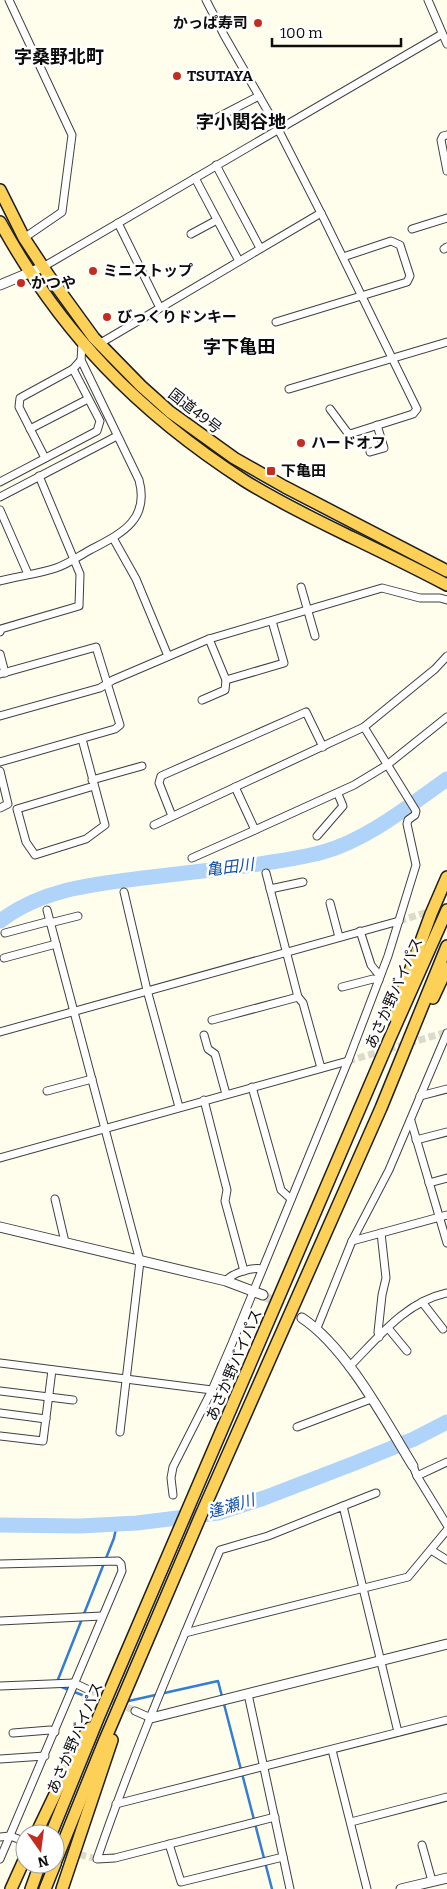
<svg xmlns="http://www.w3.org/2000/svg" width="447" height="1889" font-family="Bitter,'Noto Sans JP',serif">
  <rect width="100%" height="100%" fill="#fffeed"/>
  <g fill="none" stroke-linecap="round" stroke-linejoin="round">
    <g stroke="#337ed3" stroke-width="2.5">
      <path d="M57 1682 114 1538 117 1524"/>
      <path d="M59 1686 100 1702"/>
      <path d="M124 1702 218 1681 272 1889"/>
    </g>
    <g stroke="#b0d4f9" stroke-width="15">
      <path d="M0 921C42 889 93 884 143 878 177 874 211 870 245 866 271 862 298 859 323 852 367 840 410 805 447 779"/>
      <path d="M0 1525 80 1526 137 1523 218 1513 264 1498 355 1463 414 1439 447 1422"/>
    </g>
    <g stroke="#dbdacb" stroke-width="7" stroke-dasharray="7 3.5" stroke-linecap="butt">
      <path d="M399 921 447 906"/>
      <path d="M348 1061 447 1032"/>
      <path d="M89 1690 135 1711"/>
      <path d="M59 1849 97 1859"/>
    </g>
    <path stroke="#dbdacb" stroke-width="9" stroke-dasharray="9 4.5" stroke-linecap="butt" d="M263 1295 302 1318"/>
    <defs>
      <g id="minor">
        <path d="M9 0 72 135 62 212 24 238"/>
        <path d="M206 0 224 35 278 129 325 221 417 409 413 414 350 434 347 432 330 409"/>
        <path d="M428 0 447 44"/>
        <path d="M201 126 259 96"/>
        <path d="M447 135 443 136 441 140 447 171"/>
        <path d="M216 165 260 248"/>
        <path d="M195 178 239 261"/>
        <path d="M118 223 160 308"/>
        <path d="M412 229 447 218"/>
        <path d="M191 234 217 220"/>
        <path d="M444 249 447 247"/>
        <path d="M43 267 442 34"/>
        <path d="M276 322 407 282 410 276 400 245 391 241 343 257"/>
        <path d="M99 344 321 213"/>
        <path d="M289 389 447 342"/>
        <path d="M30 429 88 399"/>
        <path d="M370 452 384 448 377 425"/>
        <path d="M45 458 19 407 20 398 73 369 81 360"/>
        <path d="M0 482 97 431 100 421 73 369"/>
        <path d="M0 497 117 436"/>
        <path d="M0 510 28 574"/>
        <path d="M113 538 136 579 168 656"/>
        <path d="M0 581C18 576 38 574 56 568 68 564 79 556 90 550 120 534 150 521 139 480L81 360 82 344"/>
        <path d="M301 587 315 636"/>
        <path d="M0 632 1 629 79 606 80 574 39 476"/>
        <path d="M209 639 226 680 284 663 272 621"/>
        <path d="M0 654 5 673"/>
        <path d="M0 674 96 647 120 725 115 729 0 762"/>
        <path d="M202 700 225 690 226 680"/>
        <path d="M0 716 100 688 113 680 209 639 382 588 420 598H440L447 600"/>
        <path d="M82 739 105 825 86 839 35 855 26 842 17 809 94 786"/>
        <path d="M0 771 8 804 0 808"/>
        <path d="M92 780 142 766"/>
        <path d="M235 787 255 830 354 785 387 765 447 717"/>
        <path d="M172 816 159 783 161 776 306 712 323 747"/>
        <path d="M154 825 364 727 435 669 447 656"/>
        <path d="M317 836 343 806 338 794"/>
        <path d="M192 858 255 830"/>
        <path d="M266 873 298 997 303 1003 321 1068"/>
        <path d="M270 889 303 882"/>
        <path d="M124 892 147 990 179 1107"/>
        <path d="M330 903 339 937"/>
        <path d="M47 910 140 1261 120 1432"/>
        <path d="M50 923 78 916"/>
        <path d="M360 931 371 965 380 976"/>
        <path d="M5 933 50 921"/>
        <path d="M4 958 56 944"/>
        <path d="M342 987 373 979 379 980"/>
        <path d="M212 1020 298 997"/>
        <path d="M0 1032 399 921"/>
        <path d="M204 1035 208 1049 215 1054 226 1094"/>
        <path d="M252 1087 281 1190 291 1199"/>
        <path d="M47 1091 92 1079"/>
        <path d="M420 1096 447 1089"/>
        <path d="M204 1100 227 1190 225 1201 244 1271"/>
        <path d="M411 1121 447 1243"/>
        <path d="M416 1140 447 1132"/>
        <path d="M0 1158 348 1061"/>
        <path d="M429 1183 447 1178"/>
        <path d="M55 1199 65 1242"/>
        <path d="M352 1241 447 1215"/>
        <path d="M226 1281C232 1273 252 1267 262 1269"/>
        <path d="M422 1302 443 1329"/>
        <path d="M317 1328 352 1241 389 1170 447 1033"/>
        <path d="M388 1328 407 1351"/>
        <path d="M379 1337 378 1332 382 1295 386 1278 381 1233"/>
        <path d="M0 1363 212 1390"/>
        <path d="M349 1367C378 1338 405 1302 447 1293"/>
        <path d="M0 1391 73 1400"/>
        <path d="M0 1413 46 1419"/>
        <path d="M297 1427 371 1399"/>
        <path d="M0 1436 43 1441 52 1370"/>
        <path d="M413 1466 417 1476 447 1525"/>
        <path d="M417 1476 447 1462"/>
        <path d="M173 1495 171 1478 173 1467 212 1390 233 1341 348 1061 388 956 416 865 407 824 408 820 415 815 416 811 364 727"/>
        <path d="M343 1506 376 1493"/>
        <path d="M431 1550 447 1560"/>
        <path d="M0 1564 118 1561 121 1564 122 1571 0 1859"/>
        <path d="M0 1621 102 1616"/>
        <path d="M185 1633 408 1577 447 1530"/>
        <path d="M0 1686 74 1683 89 1690"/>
        <path d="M248 1694 290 1889"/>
        <path d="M135 1711 151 1718"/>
        <path d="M13 1733 50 1730 55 1732"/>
        <path d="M332 1750 367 1889"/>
        <path d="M0 1759 45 1756"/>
        <path d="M116 1804 447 1720"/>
        <path d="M275 1817 115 1858 97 1859C133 1754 177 1652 220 1550L268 1536 343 1506 398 1732"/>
        <path d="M351 1822 447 1797"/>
        <path d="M0 1837 10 1836 21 1840"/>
        <path d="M169 1844 181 1882 283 1857"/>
        <path d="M422 1845 432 1881"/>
      </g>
      <g id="tertiary">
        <path d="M0 285 43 267"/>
        <path d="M0 1227 226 1281 263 1295"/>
        <path d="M302 1318C346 1347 385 1420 413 1466"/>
        <path d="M151 1718 447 1644"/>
        <path d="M401 1889 447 1878"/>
      </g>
      <g id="trunk">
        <path d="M0 190 24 238 49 276 94 338 141 386 170 412 234 458 285 487 447 571"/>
        <path d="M0 222C61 333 138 412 245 481 280 503 318 521 355 539 386 554 417 569 447 585"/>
        <path d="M433 998 447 968"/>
        <path d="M395 1017 398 1004 431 914 447 877"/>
        <path d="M36 1834 81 1740 90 1728"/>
        <path d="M51 1834 99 1716 390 1038 447 910"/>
        <path d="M55 1863 104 1742 201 1515 381 1108 447 946"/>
        <path d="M11 1889 25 1858"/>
        <path d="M31 1889 40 1864"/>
        <path d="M45 1889 55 1864"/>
        <path d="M62 1889 112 1740"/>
      </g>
    </defs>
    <use href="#minor" stroke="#404040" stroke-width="9"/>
    <use href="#tertiary" stroke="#404040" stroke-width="11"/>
    <use href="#trunk" stroke="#1e1e1e" stroke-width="14"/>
    <use href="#minor" stroke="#fff" stroke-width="7"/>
    <use href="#tertiary" stroke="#fff" stroke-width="9"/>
    <use href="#trunk" stroke="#fdd057" stroke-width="11"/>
  </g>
  <g fill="#c42c1f" stroke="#fff" stroke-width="2">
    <circle cx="258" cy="23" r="5"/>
    <circle cx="177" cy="76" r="5"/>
    <circle cx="93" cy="271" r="5"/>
    <circle cx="21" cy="283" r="5"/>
    <circle cx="107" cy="317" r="5"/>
    <circle cx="301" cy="443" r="5"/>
    <rect x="266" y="466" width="10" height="10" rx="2.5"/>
  </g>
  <g text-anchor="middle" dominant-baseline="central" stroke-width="5" stroke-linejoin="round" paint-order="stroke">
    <g font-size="15" font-weight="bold" fill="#0d0d0d" stroke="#fff" text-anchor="start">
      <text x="248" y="23" text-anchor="end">かっぱ寿司</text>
      <text x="187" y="76">TSUTAYA</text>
      <text x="103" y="271">ミニストップ</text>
      <text x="31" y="283">かつや</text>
      <text x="117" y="317">びっくりドンキー</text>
      <text x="311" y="443">ハードオフ</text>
      <text x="281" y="471">下亀田</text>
    </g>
    <g font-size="15" fill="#0d0d0d" stroke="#fff">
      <text transform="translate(195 411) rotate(38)">国道49号</text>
      <text transform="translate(394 993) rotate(-66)">あさか野バイパス</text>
      <text transform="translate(234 1365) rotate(-67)">あさか野バイパス</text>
      <text transform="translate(75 1738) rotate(-67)">あさか野バイパス</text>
    </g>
    <g font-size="16" font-style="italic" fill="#1151a5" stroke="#fff">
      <text transform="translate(230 867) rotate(-7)">亀田川</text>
      <text transform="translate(231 1506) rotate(-16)">逢瀬川</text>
    </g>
    <g font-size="18" font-weight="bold" fill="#0d0d0d" stroke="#fff">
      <text x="59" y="57">字桑野北町</text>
      <text x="241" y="122">字小関谷地</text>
      <text x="239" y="347">字下亀田</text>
    </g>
  </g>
  <g transform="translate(40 1849) rotate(166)"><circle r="24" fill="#ffffff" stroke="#9e9e9e"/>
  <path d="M0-4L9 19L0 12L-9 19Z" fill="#c42c1f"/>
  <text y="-8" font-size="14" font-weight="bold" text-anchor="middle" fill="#0d0d0d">N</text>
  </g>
  <path d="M272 38v8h129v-8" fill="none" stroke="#0d0d0d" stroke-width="2.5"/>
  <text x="280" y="38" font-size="15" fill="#0d0d0d" stroke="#ffffff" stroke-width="4" paint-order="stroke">100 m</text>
</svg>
